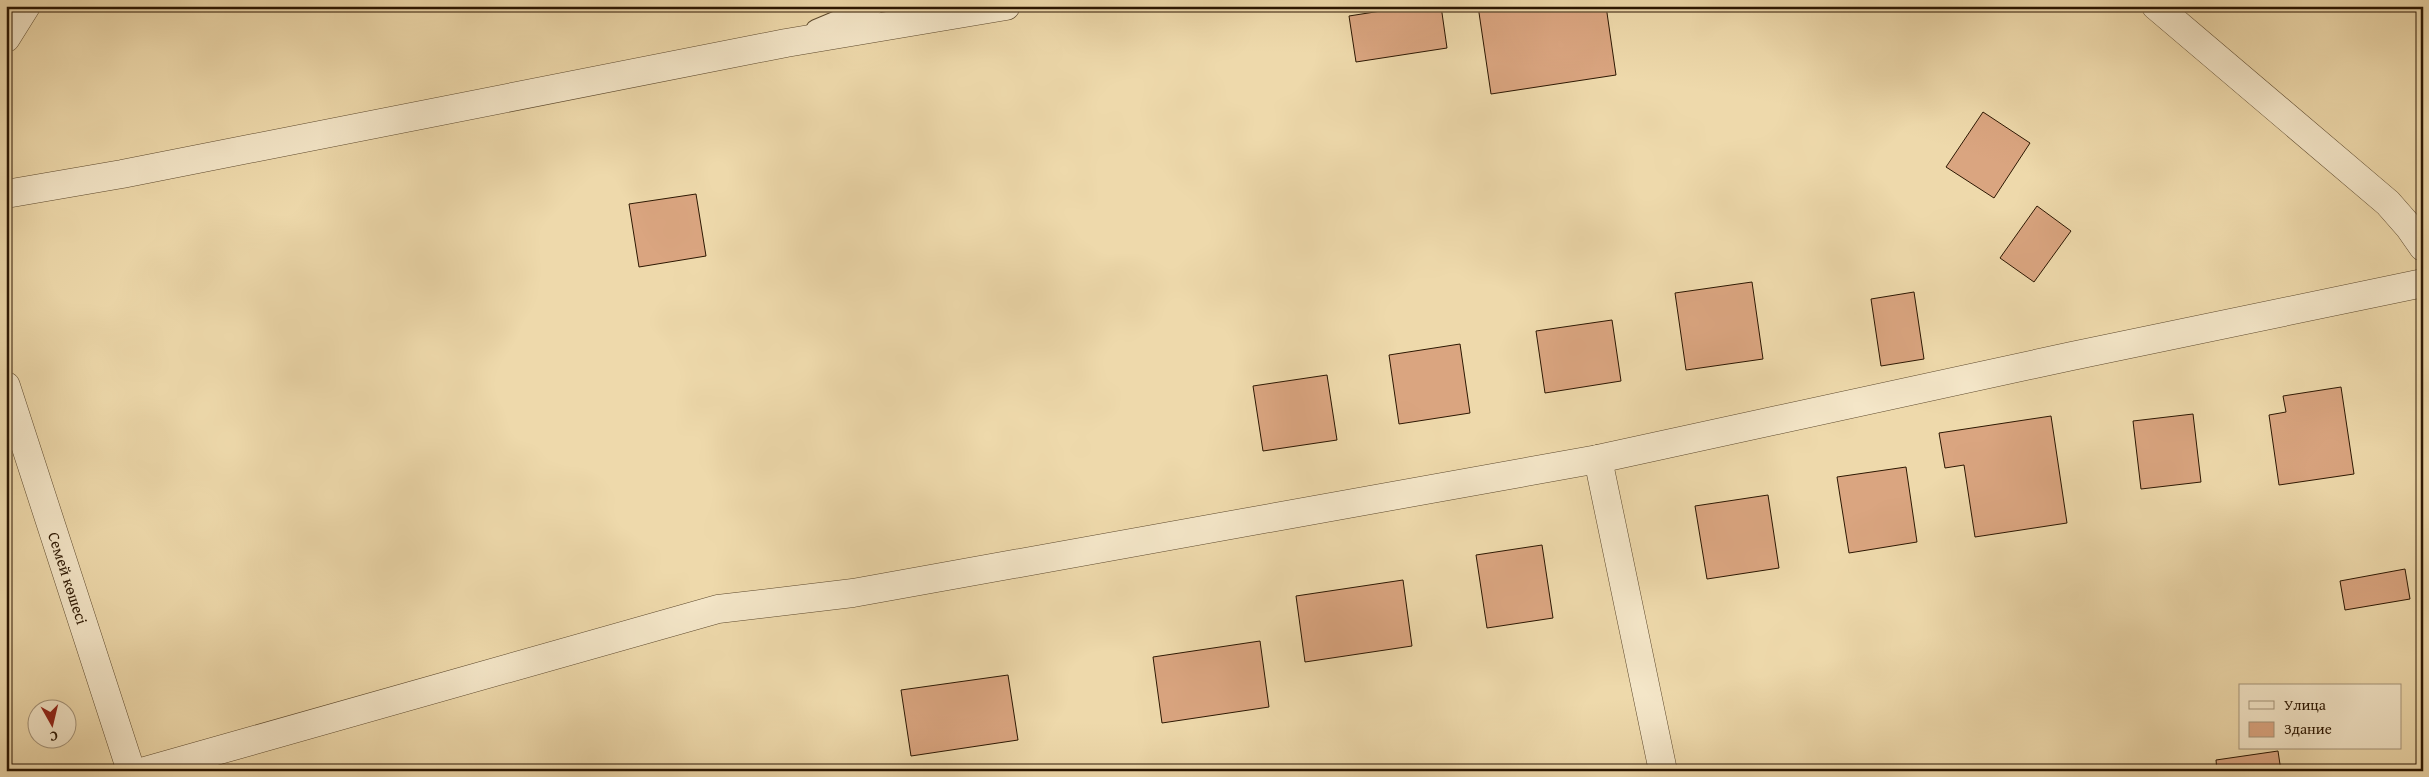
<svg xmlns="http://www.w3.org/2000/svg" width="2429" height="777" font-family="'Gentium Book Plus',serif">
  <rect width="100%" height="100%" fill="#eed9ab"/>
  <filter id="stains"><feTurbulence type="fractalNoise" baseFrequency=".004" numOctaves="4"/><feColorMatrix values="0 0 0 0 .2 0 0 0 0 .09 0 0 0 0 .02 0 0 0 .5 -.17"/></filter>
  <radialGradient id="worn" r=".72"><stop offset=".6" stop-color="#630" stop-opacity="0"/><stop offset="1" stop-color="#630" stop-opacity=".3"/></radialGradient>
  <g fill="#daa580" stroke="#2c1702">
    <path d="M1413 6H1441L1447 48 1356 62 1349 16Z"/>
    <path d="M1478 6H1606L1616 75 1491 94Z"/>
    <path d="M1983 112 2030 143 1994 198 1946 167Z"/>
    <path d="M696 194 706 256 639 267 629 204Z"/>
    <path d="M2037 206 2071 231 2034 282 2000 258Z"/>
    <path d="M1752 282 1763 359 1686 370 1675 293Z"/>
    <path d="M1914 292 1924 359 1881 366 1871 299Z"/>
    <path d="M1612 320 1621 381 1545 393 1536 331Z"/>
    <path d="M1460 344 1470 413 1399 424 1389 355Z"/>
    <path d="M1327 375 1337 440 1263 451 1253 386Z"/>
    <path d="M2341 387 2354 474 2279 485 2269 415 2286 412 2283 396Z"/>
    <path d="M2193 414 2201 482 2141 489 2133 421Z"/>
    <path d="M2051 416 2067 523 1975 537 1964 465 1945 468 1939 433Z"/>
    <path d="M1906 467 1917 542 1849 553 1837 477Z"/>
    <path d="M1768 495 1779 568 1707 579 1695 506Z"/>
    <path d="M1542 545 1553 618 1487 628 1476 555Z"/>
    <path d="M2405 569 2410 599 2345 610 2340 581Z"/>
    <path d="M1403 580 1412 646 1305 662 1296 596Z"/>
    <path d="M1260 641 1269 707 1162 723 1153 657Z"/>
    <path d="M1008 675 1018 740 911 756 901 690Z"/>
    <path d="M2278 751 2281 771H2217L2216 760Z"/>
  </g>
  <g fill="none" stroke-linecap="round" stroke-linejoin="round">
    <defs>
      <path id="lane" d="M816 30 873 6"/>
      <g id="street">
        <path d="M2156 6 2388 203 2409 227 2423 247"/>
        <path d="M6 38 26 6"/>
        <path d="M6 194 122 174 786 43 1006 6"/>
        <path id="s1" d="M6 386 131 771"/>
        <path d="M1598 459 1663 771"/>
        <path d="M145 771 718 609 853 593 1598 459 2072 356 2423 283"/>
      </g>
    </defs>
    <use href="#lane" stroke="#5c482c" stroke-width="22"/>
    <use href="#street" stroke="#5c482c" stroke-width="29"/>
    <use href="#lane" stroke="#f4e6c8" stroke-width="20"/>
    <use href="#street" stroke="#f4e6c8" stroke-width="28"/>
  </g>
  <g text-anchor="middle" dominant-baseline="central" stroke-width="4" stroke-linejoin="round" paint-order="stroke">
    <g font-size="16" fill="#2c1702" stroke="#f4e6c8">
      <text stroke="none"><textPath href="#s1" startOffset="202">Семей көшесі</textPath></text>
    </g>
  </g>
  <rect width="2429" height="777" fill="none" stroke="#eed9ab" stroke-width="25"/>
  <rect x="8" y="8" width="2414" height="762" fill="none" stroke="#2c1702" stroke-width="2.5"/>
  <rect x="12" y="12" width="2404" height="752" fill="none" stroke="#2c1702"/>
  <rect x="2239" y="684" width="162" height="65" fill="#f4e6c8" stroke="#a49379"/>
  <rect x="2249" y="701" width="25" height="8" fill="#f4e6c8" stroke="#a49379"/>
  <text x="2284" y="710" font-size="15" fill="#2c1702">Улица</text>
  <rect x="2249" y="722" width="25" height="15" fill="#daa580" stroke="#a49379"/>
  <text x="2284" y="734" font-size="15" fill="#2c1702">Здание</text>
  <g transform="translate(52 724) rotate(172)"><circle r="24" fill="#f4e6c8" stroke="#a49379"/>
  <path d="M0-4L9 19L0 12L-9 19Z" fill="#8f2418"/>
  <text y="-8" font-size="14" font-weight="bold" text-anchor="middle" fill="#2c1702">С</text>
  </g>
  <rect width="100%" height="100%" filter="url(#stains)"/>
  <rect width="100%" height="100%" fill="url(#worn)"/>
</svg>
